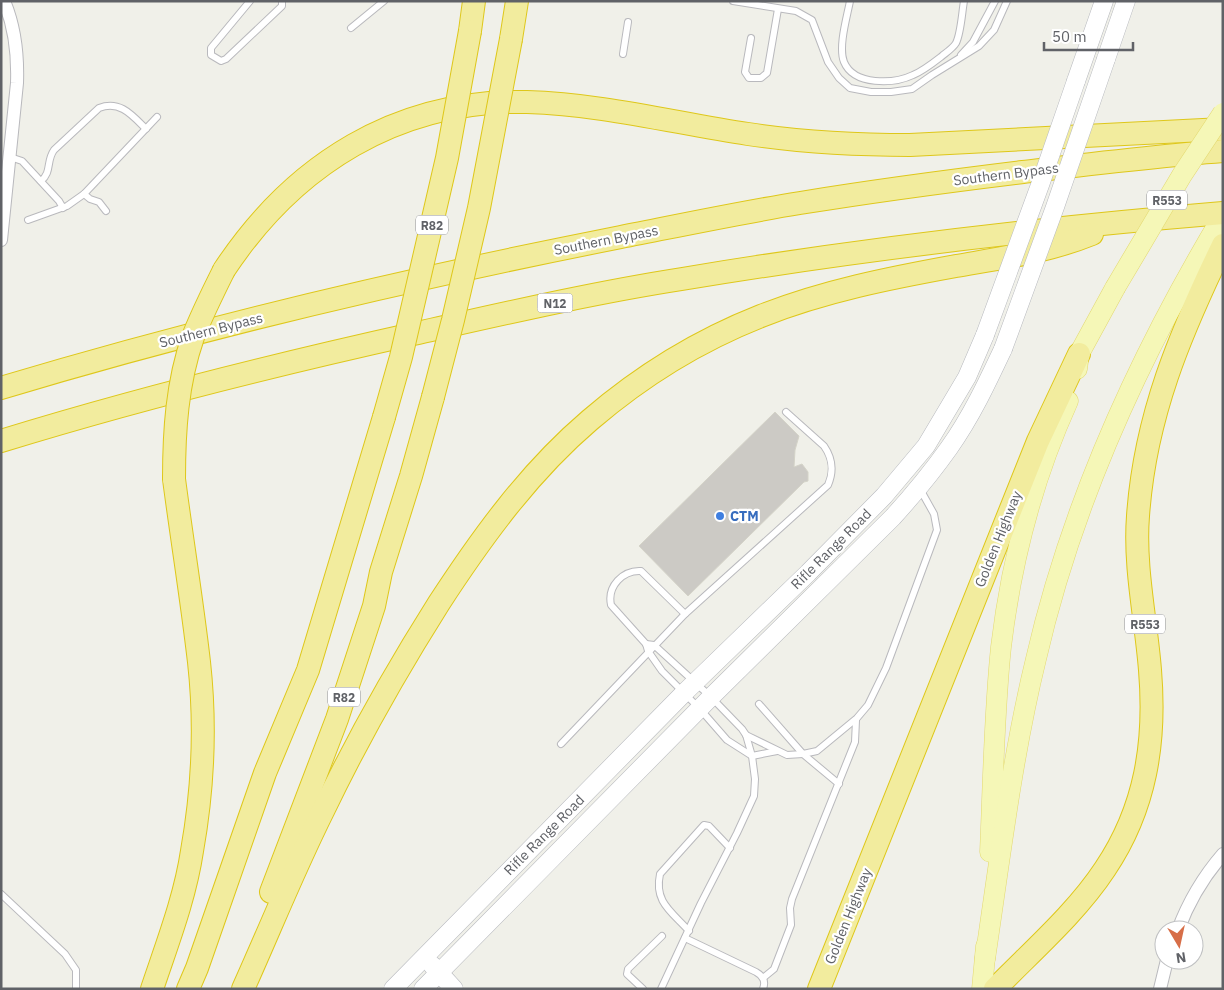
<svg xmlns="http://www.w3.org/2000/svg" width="1224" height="990" font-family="'IBM Plex Sans',sans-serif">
  <rect width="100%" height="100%" fill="#f0f0e9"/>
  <path fill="#cccac5" stroke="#d4d3c8" d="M775 412 799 436 795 450 794 467 802 464 808 472V481L804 482 688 596 639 546Z"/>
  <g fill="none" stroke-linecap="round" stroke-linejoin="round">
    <defs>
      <g id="lane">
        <path d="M250 1 211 48V55L221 61 226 59 282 6V1"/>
        <path d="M733 1 796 11 812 20 828 62 839 78 850 88 871 92H891L912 89 932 75 979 46 994 30 1007 1"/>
        <path d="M850 1C847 17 838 47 844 62 854 86 894 84 913 75 923 71 933 63 942 56 947 52 953 48 956 43 961 33 962 12 964 1"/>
        <path d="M351 28 384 1"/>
        <path d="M751 38 745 72 749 78H761L767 73 778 9"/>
        <path d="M623 54 628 22"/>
        <path d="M961 55 973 42 995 1"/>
        <path d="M10 157 22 161 59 201 63 208"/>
        <path d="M41 181C52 172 46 161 54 150L99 108C120 100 132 115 146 129"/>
        <path d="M84 194 90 199 99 202 106 211"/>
        <path d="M28 220 67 206 84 194 157 117"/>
        <path d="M685 614 641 571C623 570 607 586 611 605L646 644 648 651 662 671 700 709 727 740 752 756 777 751"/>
        <path d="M646 644 654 645 711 697 742 729 746 735 752 756 755 779 754 796 737 833 701 903 661 989"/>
        <path d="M759 704 803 754 839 784"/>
        <path d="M746 735 787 755 803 754 817 751 857 718 868 705 886 668 937 530 934 514 920 489"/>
        <path d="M561 744 685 614 828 485C834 471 833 459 824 446L786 412"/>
        <path d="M1 894 65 954 76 970V989"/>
        <path d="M689 931C671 911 654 902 660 874L704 825 709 826 730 848"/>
        <path d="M685 938 756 972C763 976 766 981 763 989"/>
        <path d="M763 978 774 969 791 925 790 908 792 899 855 742 856 720"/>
        <path d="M643 989 627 974 628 969 662 936"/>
      </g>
      <g id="street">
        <path d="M1 240 17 83C18 55 15 27 4 1"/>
        <path d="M1178 930C1188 903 1204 876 1223 854"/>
        <path d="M1160 989 1167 960"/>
      </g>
      <g id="secondary">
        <path d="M1106 59 1126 1"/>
        <path d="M1076 81 1104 1"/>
        <path d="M432 965 454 989"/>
        <path d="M393 989 684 693 808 573 884 496 926 446 967 377 985 335"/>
        <path d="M423 989 711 697 893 517C913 495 932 472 949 448 971 417 987 383 1003 349"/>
      </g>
      <g id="primary">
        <path d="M1077 369 1079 354 1115 288"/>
        <path d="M990 852C993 784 994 714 1001 647 1011 563 1033 478 1068 401"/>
        <path d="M985 959C1000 859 1012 757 1036 659 1072 502 1140 354 1223 216"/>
        <path d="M982 989 986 946"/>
      </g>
      <g id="highway">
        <path d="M470 31 474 1"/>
        <path d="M511 39 517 1"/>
        <path d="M224 270C294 164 398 99 527 102 601 104 675 123 748 134 801 142 856 145 910 145L1223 129"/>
        <path d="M1 388C203 327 409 279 616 238 677 226 738 213 800 203 874 191 949 181 1023 172 1090 164 1156 156 1223 151"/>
        <path d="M1 441C137 399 274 365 413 334 502 314 592 293 682 279 862 249 1042 228 1223 213"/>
        <path d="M271 892 337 719 374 606 381 572 411 476 433 397"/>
        <path d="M152 989C167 944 185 898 192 851 203 789 206 725 199 662 192 601 182 540 174 479"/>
        <path d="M188 989 197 968 265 773 308 670 384 417"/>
        <path d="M243 989C270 929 294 869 323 811 358 738 396 671 439 603 482 537 529 472 590 420 640 377 700 340 761 316 824 291 890 278 956 266 1002 258 1048 252 1092 234"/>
        <path d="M819 989 1038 441 1079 354"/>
        <path d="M995 989C1032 951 1076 913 1105 869 1146 808 1156 742 1150 670 1146 619 1134 567 1138 516 1145 416 1180 334 1223 245"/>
      </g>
    </defs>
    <use href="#lane" stroke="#b9b9bd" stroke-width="8"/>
    <use href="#street" stroke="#b9b9bd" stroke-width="14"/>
    <use href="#secondary" stroke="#b7b9be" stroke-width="19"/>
    <use href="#primary" stroke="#e3d86f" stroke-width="21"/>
    <use href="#highway" stroke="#dec71a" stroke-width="24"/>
    <use href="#lane" stroke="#fff" stroke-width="6"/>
    <use href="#street" stroke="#fff" stroke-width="12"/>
    <use href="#secondary" stroke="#fff" stroke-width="18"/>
    <use href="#primary" stroke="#f5f7b7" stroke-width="20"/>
    <use href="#highway" stroke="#f2ec9e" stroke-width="22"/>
    <defs>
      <g id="secondary-bridge">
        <path d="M985 335 1040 185 1076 81"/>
        <path d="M1003 349 1055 207 1106 59"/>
      </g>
      <path id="primary-bridge" d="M1115 288 1182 175 1223 113"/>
      <g id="highway-bridge">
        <path d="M433 397 453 320 479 208 511 39"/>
        <path d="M384 417 401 357 447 158 470 31"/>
        <path d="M174 479C174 431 177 383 193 337 202 314 213 292 224 270"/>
      </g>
    </defs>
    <use href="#secondary-bridge" stroke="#b7b9be" stroke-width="19" stroke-linecap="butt"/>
    <use href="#primary-bridge" stroke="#e3d86f" stroke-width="21" stroke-linecap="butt"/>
    <use href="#highway-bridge" stroke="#dec71a" stroke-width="24" stroke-linecap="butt"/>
    <use href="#secondary-bridge" stroke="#fff" stroke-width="18"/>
    <use href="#primary-bridge" stroke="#f5f7b7" stroke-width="20"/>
    <use href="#highway-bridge" stroke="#f2ec9e" stroke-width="22"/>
  </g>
  <circle fill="#3f7fe0" stroke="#fff" stroke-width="2" cx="720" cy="516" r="5"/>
  <g text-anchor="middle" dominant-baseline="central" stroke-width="4.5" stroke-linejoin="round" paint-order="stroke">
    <g fill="#fff" stroke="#909195" stroke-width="1">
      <rect x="1147" y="190.5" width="40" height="19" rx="4"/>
      <rect x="416" y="215.5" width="32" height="19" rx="4"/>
      <rect x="537.5" y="293.5" width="35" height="19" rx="4"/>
      <rect x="1125" y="614.5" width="40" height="19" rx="4"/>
      <rect x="328" y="687.5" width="32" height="19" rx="4"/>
    </g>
    <g font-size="12" font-weight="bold" fill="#606267">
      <text x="1167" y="200">R553</text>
      <text x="432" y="225">R82</text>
      <text x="555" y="303">N12</text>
      <text x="1145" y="624">R553</text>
      <text x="344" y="697">R82</text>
    </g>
    <g font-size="14" fill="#606267" stroke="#fff">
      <text transform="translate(1006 174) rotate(-7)">Southern Bypass</text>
      <text transform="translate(606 240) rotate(-11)">Southern Bypass</text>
      <text transform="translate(211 330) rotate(-14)">Southern Bypass</text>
      <text transform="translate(998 539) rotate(-68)">Golden Highway</text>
      <text transform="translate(831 549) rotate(-45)">Rifle Range Road</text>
      <text transform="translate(544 835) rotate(-45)">Rifle Range Road</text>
      <text transform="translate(848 916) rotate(-68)">Golden Highway</text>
    </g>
    <g font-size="14" font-weight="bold" fill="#366cbe" stroke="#fff" text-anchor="start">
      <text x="730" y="516">CTM</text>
    </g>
  </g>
  <rect width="1224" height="990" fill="none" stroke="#606267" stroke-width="5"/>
  <g transform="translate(1179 945) rotate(171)"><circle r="24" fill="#ffffff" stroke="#bfc0c2"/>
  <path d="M0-4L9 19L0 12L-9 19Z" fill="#d76e48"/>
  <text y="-8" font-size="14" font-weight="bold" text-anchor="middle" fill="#606267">N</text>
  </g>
  <path d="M1044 42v8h89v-8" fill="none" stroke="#606267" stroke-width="2.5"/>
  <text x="1052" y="42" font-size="15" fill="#606267" stroke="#ffffff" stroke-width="4" paint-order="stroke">50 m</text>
</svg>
